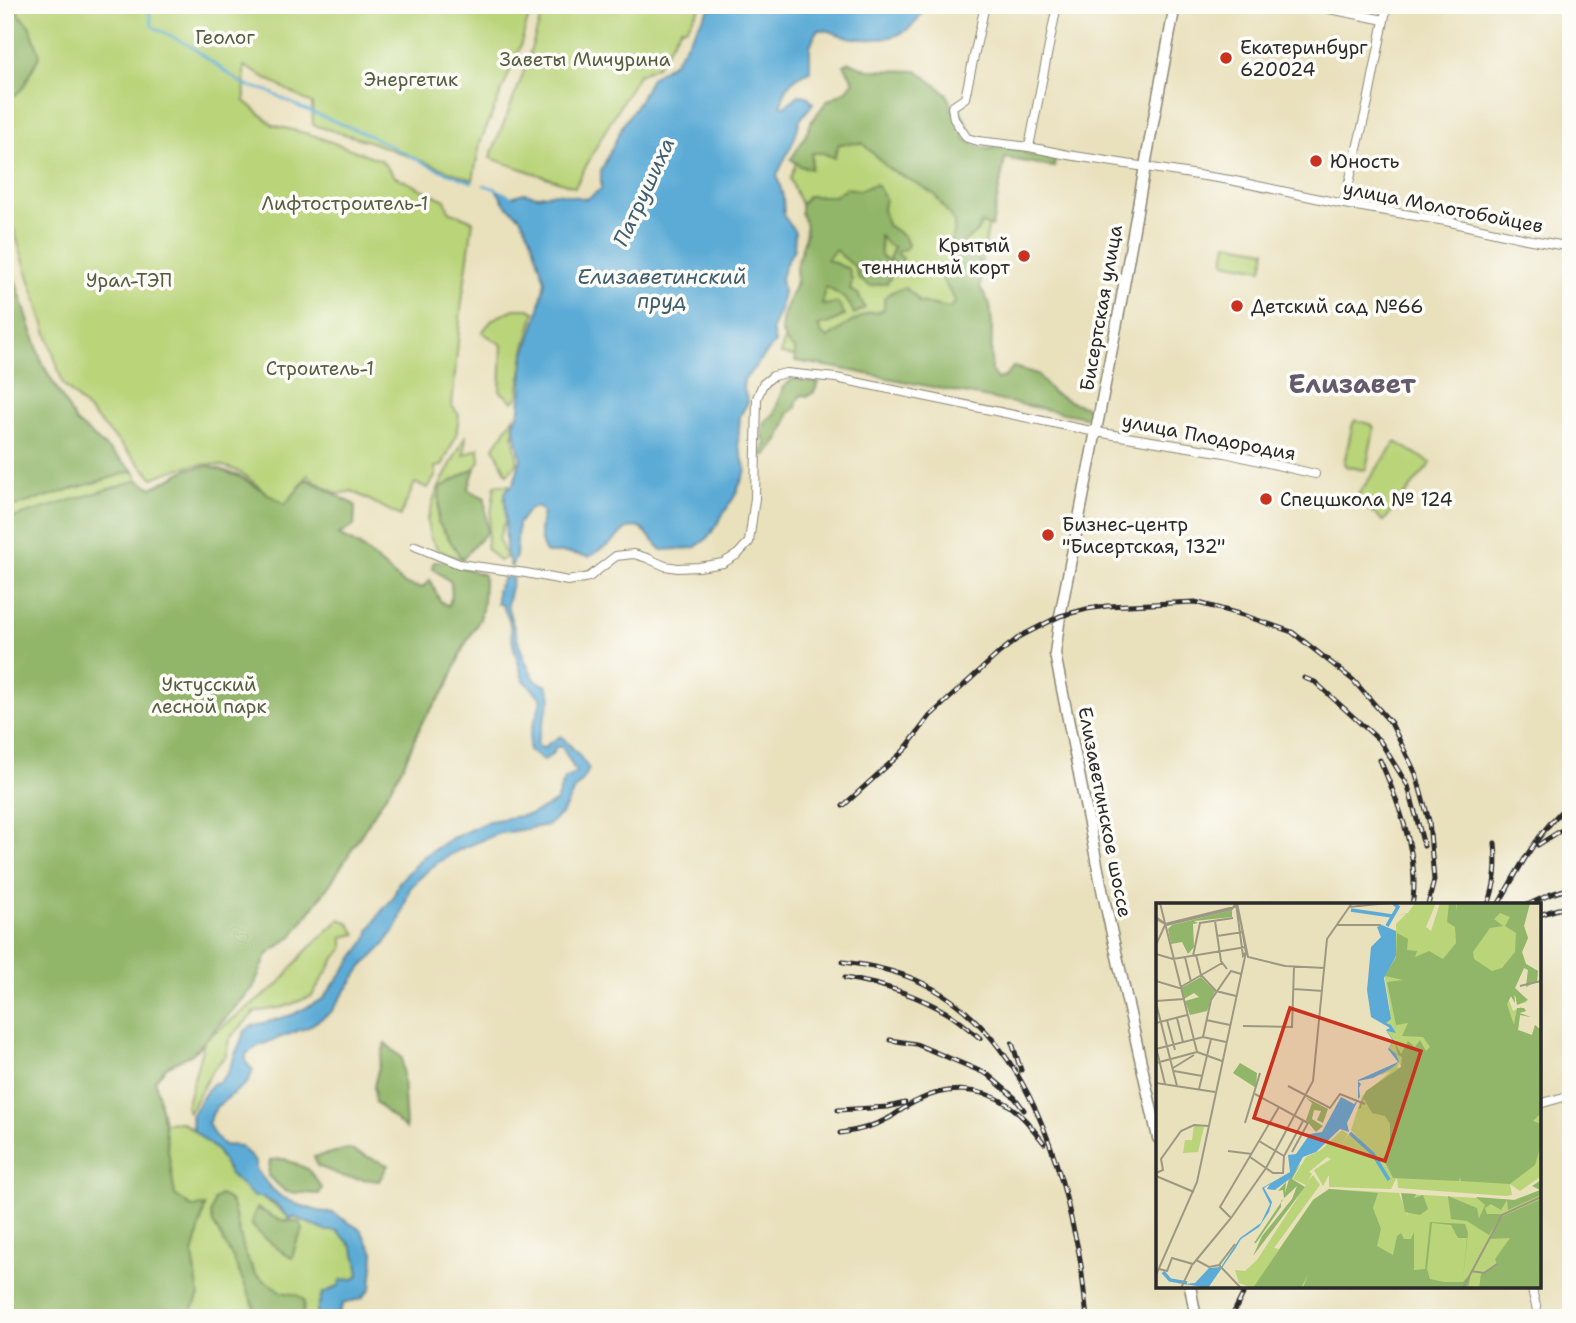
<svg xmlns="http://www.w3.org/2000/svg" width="1576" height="1323" font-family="'Shantell Sans',sans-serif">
  <rect width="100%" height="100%" fill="#fdfcf7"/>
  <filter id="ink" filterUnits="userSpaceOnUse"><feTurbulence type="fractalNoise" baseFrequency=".0143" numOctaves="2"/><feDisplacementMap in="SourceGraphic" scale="14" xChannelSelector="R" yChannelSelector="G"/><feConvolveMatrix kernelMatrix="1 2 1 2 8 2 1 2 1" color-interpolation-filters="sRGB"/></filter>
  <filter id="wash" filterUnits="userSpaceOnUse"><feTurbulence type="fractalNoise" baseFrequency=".00686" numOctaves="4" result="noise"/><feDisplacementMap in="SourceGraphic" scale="28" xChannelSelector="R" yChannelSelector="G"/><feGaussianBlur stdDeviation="1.57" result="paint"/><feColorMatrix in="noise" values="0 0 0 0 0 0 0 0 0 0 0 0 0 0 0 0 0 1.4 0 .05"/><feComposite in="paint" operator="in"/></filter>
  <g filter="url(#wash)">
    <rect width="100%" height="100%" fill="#e9e0bc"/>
    <g fill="#b9d479" stroke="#728052" stroke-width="2">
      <path d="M5 5H532L520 47 480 143 473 180 368 141 313 125 312 104 244 66 245 101 273 125 312 135 381 160 394 176 445 200 449 211 473 221 461 309 452 406 459 415 456 436 442 466 435 467 436 475 428 488 415 483 400 516 352 491 338 494 318 483 308 475 297 490 307 479 355 505 354 526 338 535 360 546 404 584 422 588 430 580 440 601 448 606 452 596 451 582 432 568 434 562 484 575 483 602 480 619 463 648 447 687 422 722 404 764 392 785 330 884 292 936 267 955 253 988 206 1039 278 985 304 953 340 919 349 923 356 934 343 937V949L335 958 312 996 284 1007 255 1012 229 1039 226 1055 212 1071 189 1112 186 1107 204 1042 192 1054 166 1067 155 1080 164 1123 182 1122C193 1130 212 1143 219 1154 224 1161 226 1171 233 1177 252 1192 273 1202 290 1219L295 1217 326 1231H337C355 1247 356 1251 359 1275L354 1279 322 1294 317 1311V1318H5V243L10 264 42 363 76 422 134 471 138 480 152 488C187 470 199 459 239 476 249 481 258 489 267 493 257 485 246 475 235 470 207 458 180 467 153 478L63 384 9 215 5 191Z"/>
      <path d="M545 5H702L686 28H681L657 66 638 75 602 136 575 187 490 158 522 77Z"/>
      <path d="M824 111 1002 157 957 388 781 354 808 221 790 179 812 120Z"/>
      <path d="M1227 243 1266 250 1262 269 1224 262Z"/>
      <path d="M514 309H529L535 312 524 351 518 396 513 402 500 391 502 345 482 332 493 319Z"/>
      <path d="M514 417 513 436 518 463 507 475 494 447Z"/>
      <path d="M1356 420 1372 425 1374 429 1366 469 1363 470 1346 466 1344 463 1353 423Z"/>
      <path d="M466 435 464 455 479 448 480 461 475 468 440 488 438 522 462 559 439 551 430 537 427 521 436 493Z"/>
      <path d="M1396 442 1431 463 1384 521 1355 499Z"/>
      <path d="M495 485H509L504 499 509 517 503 525 499 540 506 558 499 561 486 548Z"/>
    </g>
    <g fill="#92b669" stroke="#5e704a" stroke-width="2">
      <path d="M5 5H12L30 27 40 55 23 88 5 104Z"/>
      <path d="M850 62 868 70 918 71 947 94 952 109 960 110 969 129 964 130V139L979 147 989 149 997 147 1022 150 1027 154 1055 159 1054 167 1005 158 992 227 981 223 977 232 957 247 950 243 954 233V222L935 195 918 184 889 169 862 143 839 144 834 158 823 153H812L811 169 800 166 791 159 802 142 814 118 827 101 846 91 854 81 844 65Z"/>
      <path d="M876 184 885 198 883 209 887 225 904 236 908 245 905 249 898 251V254L903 258 901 265 894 264 889 259 894 247 888 245 880 236 881 256 888 261 892 274 887 283 870 286 859 279 855 267 835 250 827 260 849 269 852 280 850 290 858 294 865 308 854 314C850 300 838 293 825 287L822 305 838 303 845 315 832 322 818 326 822 334 828 338 846 325 868 313 878 312 884 309V298L892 292 905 288 914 295 919 302 949 308 956 302 939 274 952 260 968 247 977 254 982 270 980 288 990 304 992 324 991 370 997 379 1005 377 1013 367 1037 374 1053 393 1069 401 1086 407 1093 413 1089 418 837 368 795 361V350L786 342 781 330 783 316 791 295 797 282 796 267 806 235 805 222 801 213V205L808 196H834L846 188 860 190Z"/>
      <path d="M5 243 10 264 42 363 76 422 134 471 5 509Z"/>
      <path d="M793 379 819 383 814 392 808 396 801 395 797 401 796 408 788 414C786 428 776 446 765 456L761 454 766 444 763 437 765 422 774 414 783 387Z"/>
      <path d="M209 466 240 477 285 504 307 479 355 505 354 526 338 535 360 546 404 584 422 588 430 580 440 601 448 606 452 596 451 582 432 568 434 562 445 561 484 575 483 602 480 619 463 648 447 687 422 722 404 764 392 785 330 884 292 936 267 955 253 988 192 1054 166 1067 155 1080 164 1124 175 1195 192 1207 205 1206 193 1255 199 1295 189 1318H5V520L138 480 152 488 188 469Z"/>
      <path d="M475 468 468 490 485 498 487 532 462 559 438 522 440 488Z"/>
      <path d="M385 1043 402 1058 406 1129 375 1102 374 1086Z"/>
      <path d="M348 1149 388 1165 379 1181 345 1177 317 1166 314 1157Z"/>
      <path d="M284 1159 308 1169 322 1188 319 1194 286 1192 268 1176 270 1160Z"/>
      <path d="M220 1195 227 1198 232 1204 245 1254 256 1275 282 1292 297 1295 304 1300 303 1315 301 1318H259L233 1258 213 1223 211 1214 214 1200Z"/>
      <path d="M257 1208 277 1219 300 1223 303 1230 296 1244 292 1258C286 1256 253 1229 252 1225 251 1219 254 1213 257 1208Z"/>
    </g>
    <g fill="#5cabd6" stroke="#446b80" stroke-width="2">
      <path d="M712 5H926C922 11 919 19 914 24 897 42 866 41 844 36 834 34 828 28 817 30L810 46V71C791 79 785 86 781 105L785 106 799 95 807 96 813 103 800 120 794 140 777 175 783 197 784 216 795 232 794 249 785 265 781 278 783 291 780 310 772 329 775 343 744 380 743 387 748 402 740 416 738 443 746 471 734 497 708 538 694 548 662 550 640 527 627 528 611 543 589 557 569 553H546C538 538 539 529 543 513L538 507 529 509 518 524 516 556 511 567 506 551 505 492 514 483 521 459 514 424 520 409 524 357 538 314 545 281 530 235 520 217 505 204 496 189 511 197 524 193 538 196 557 193 587 199 601 189V171L623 125 641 98 651 78 674 62Z"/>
      <path d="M504 577 513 578 507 605 520 647 526 663 535 680 547 686 551 697 537 742 538 747 546 748 548 744 561 736 578 754 589 769 582 782 574 790 563 812 548 825 497 834 461 849 440 861 428 870 410 888 398 925 384 945 362 967 331 1012 308 1027 260 1045 246 1054V1063L253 1070 248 1082 216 1107 208 1123 214 1135 224 1145 241 1146 256 1163V1169L268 1185 280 1196 296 1204 318 1211 333 1213 361 1230 374 1254 371 1288 362 1298 343 1304 337 1318H317V1311L322 1294 339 1286 340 1280 354 1279 359 1275C356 1251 355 1247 337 1231H326L295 1217 290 1219 277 1205 262 1197H254L230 1174 217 1151 193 1130 191 1116 208 1089 214 1083 219 1082 227 1074 245 1031 252 1026 292 1015 323 999 367 939 369 931 380 913 393 898 399 882 423 857 450 839 489 821 532 814 556 802 564 780 576 772 562 747H555L554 752 544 761 529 750 530 735 542 699 523 679 513 644 509 619 501 604H497V591Z"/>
    </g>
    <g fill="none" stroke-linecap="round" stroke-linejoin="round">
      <g stroke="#5cabd6" stroke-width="2.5">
        <path d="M148 5 152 26 190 46 244 85 268 91 297 106 371 136 430 166 472 182"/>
        <path d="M484 185 496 189 513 198"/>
      </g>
    </g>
  </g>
  <g filter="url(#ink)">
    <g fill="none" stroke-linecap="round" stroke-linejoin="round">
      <defs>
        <g id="street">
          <path d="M985 5 965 98 952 107 954 119 967 138 978 141 1029 147 1068 155 1230 180 1344 204 1446 221 1526 239 1571 247"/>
          <path d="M1310 5 1384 20"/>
          <path d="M1029 147 1057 5"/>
          <path d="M1344 204 1368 102 1387 5"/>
          <path d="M415 546 459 564 526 573 568 581 589 577 616 556 634 554 647 558 665 566 678 568 699 567 723 563 738 554 749 542 755 498 757 398 763 384 773 376 786 373 836 378 1096 432 1225 453 1315 474"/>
          <path d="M1539 1104 1571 1095"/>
          <path d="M1531 1286 1539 1318"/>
        </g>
        <g id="secondary">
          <path d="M1158 1138 1103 894 1055 654 1060 616 1121 302 1145 166 1175 5"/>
          <path d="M1190 1286 1196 1318"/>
        </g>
      </defs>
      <use href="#street" stroke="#8a8674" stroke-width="10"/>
      <use href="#secondary" stroke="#8a8674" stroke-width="13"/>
      <use href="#street" stroke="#fff" stroke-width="8"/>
      <use href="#secondary" stroke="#fff" stroke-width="10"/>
      <defs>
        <g id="rail">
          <path d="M1304 678 1315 682 1380 741 1408 786 1424 846"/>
          <path d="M902 753 930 716 999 653 1021 636 1060 616 1087 609 1107 606 1195 602 1243 615 1292 632 1353 680 1391 723 1416 774 1429 821 1434 880 1428 905"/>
          <path d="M1380 760C1398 801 1421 860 1412 905"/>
          <path d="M843 806 909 746"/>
          <path d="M1538 845 1571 824"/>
          <path d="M1488 905C1496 884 1497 866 1495 843"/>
          <path d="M1498 905C1519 868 1538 831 1571 802"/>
          <path d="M1527 905 1551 894 1571 888"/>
          <path d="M1539 915 1558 909 1571 908"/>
          <path d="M843 962C868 965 893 970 916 980 1009 1021 1052 1129 1072 1223 1075 1236 1079 1250 1081 1265 1083 1282 1085 1300 1087 1318"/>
          <path d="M845 978C882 984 916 994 949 1014 960 1021 970 1030 980 1038"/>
          <path d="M890 1040 916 1044 987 1074 1015 1098 1024 1110"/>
          <path d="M1012 1043 1021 1070"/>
          <path d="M838 1110 888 1107 905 1103"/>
          <path d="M840 1133C858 1131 875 1126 891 1117 900 1111 909 1104 919 1100 946 1086 981 1087 1007 1104 1022 1114 1033 1129 1044 1143"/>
          <path d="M1231 1318 1247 1286"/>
        </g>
      </defs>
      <use href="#rail" stroke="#2b2b2b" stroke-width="5"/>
      <use href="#rail" stroke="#fdfcf7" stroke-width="2.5" stroke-dasharray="8" stroke-linecap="butt"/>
    </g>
  </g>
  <g fill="#c8321e" stroke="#fdfcf7" stroke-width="2.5">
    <circle cx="1226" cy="58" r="7"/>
    <circle cx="1316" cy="161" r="7"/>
    <circle cx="1024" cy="256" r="7"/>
    <circle cx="1237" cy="306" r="7"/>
    <circle cx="1266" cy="499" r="7"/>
    <circle cx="1048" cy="535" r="7"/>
  </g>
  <g text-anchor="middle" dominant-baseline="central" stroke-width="7" stroke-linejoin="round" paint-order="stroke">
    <g font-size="19" fill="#565e42" stroke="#fdfcf7">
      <text x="225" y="37">Геолог</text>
      <text x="585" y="59">Заветы Мичурина</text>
      <text x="411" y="79">Энергетик</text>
      <text x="345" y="203">Лифтостроитель-1</text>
      <text x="129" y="280">Урал-ТЭП</text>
      <text x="320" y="368">Строитель-1</text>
      <text x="209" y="684">Уктусский<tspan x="209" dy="22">лесной парк</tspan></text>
    </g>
    <g font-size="19" fill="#2b2b2b" stroke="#fdfcf7" text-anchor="start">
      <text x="1240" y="47">Екатеринбург<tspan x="1240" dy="22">620024</tspan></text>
      <text x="1330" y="161">Юность</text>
      <text x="1010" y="245" text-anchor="end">Крытый<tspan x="1010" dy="22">теннисный корт</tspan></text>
      <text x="1251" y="306">Детский сад №66</text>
      <text x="1280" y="499">Спецшкола № 124</text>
      <text x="1062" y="524">Бизнес-центр<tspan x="1062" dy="22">"Бисертская, 132"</tspan></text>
    </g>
    <g font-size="19" fill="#2b2b2b" stroke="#fdfcf7">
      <text transform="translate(1443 207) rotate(11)">улица Молотобойцев</text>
      <text transform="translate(1101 308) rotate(-80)">Бисертская улица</text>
      <text transform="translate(1209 437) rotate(11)">улица Плодородия</text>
      <text transform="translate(1105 812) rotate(79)">Елизаветинское шоссе</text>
    </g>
    <g font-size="21" font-style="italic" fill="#3f5e6f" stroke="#fdfcf7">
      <text transform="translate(644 192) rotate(-65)">Патрушиха</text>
      <text x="662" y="277">Елизаветинский<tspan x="662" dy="24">пруд</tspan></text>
    </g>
    <g font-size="26" font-weight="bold" fill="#645b6f" stroke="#fdfcf7">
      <text x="1352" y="383">Елизавет</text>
    </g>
  </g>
  <g transform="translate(1156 903)">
    <rect width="385" height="385" fill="#e9e0bc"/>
    <path d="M259 0H280L270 24 275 28 284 0H374L368 23 372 35 366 49 370 61 382 68 381 78 370 84 372 67 368 65 359 85 371 99 361 102 359 92V100L355 93 353 97 357 108 365 104 370 108 363 110 375 114 364 112 362 127 376 132 379 122 385 127 384 274 364 288 354 281 356 292 350 293 242 285 241 274 235 286 173 284V272L167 283 158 267 175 256 171 254 153 269 156 271 151 279 157 272 164 282 118 345 123 346 157 297 173 286 243 290 252 314 248 291 357 297 385 287V385H96L83 380 79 367 89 368 101 357 150 282 137 276 150 254 165 247 186 227 192 231 187 239 194 230 204 237 195 227 206 193 235 168 225 172 224 170 243 160 241 165 245 164 240 152 233 145 238 138 231 129 237 125 229 120 234 106 228 70 240 54V21L250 11 241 12 252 10ZM38 222 48 224 42 249 27 250 29 237H36Z" fill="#b9d479"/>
    <path d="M293 0H300V9L301 0H374L368 23 372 35 366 49 370 61 382 68 381 78 370 84 372 67 368 65 359 85 372 97 361 102 360 94 358 92 359 100 355 93 351 101 358 122 361 105H368L370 108 363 110 375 114 364 112 362 127 376 132 379 122 385 127V210L377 218 385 221V242L379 262 354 281 305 278 304 274 303 278 237 275 227 255 234 244V221L229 213 216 210 208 196 205 205 202 206 210 188 245 164 246 154 242 152 239 140 245 151 252 138 259 144 264 137 270 148 274 144 267 134 246 133 252 120 240 122 231 79 247 77 229 73 240 54 241 30 252 36 251 47 261 48 259 54 273 48 287 56 300 40 299 24 291 19ZM344 10 354 14 349 23 360 30 359 49 346 65 336 68 318 56 317 49 334 25 347 23 338 16ZM76 7V14L38 18 42 20 37 21 38 44 32 51 26 39 15 41 12 26 16 22ZM45 74 59 88 51 108 34 112 29 98 43 94 38 90 28 96 25 85ZM84 160 101 170 100 185 77 170ZM149 194 172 206 167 220 161 217 165 208 158 207 156 216 167 223 160 229 150 217 156 200ZM145 260 136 276 149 284 97 353 106 333 136 296 141 283 125 298V304L100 340H98L128 295 127 287 122 288 130 279 129 290 133 276ZM385 277V292L352 307 351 297 345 307 335 301 329 305 331 311H347L333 332 311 318 295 316 292 293 321 305 323 315 329 302 320 294 359 297 384 287 376 283ZM173 286 222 290 217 305 225 326 221 343 237 352 241 333 245 330 248 336H255L258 329V367L269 366 274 319 309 321 312 330 307 376 311 335H302L295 322 276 320 271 366 274 376 288 379H307L315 370 312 385H147L152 371 145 385H97L157 297ZM245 290 260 291 258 295 267 292 272 306 264 312 249 309ZM385 296V385H323L325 371 341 362 339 356 354 335 333 336 345 314Z" fill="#92b669" fill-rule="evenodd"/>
    <path d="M226 22 240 28V53L228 75 235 116 230 120 235 122 240 130 231 128 238 138 233 145 240 151 243 159 236 165 217 175 202 178 205 181 203 185 204 194 202 196V177L242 159 232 146 237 138 230 127 234 125 215 114 211 87 215 44 225 34 221 24ZM185 194 198 201 202 197 191 220 193 229 184 226 160 249 147 254 136 274 119 287 111 286 114 281 108 285 116 299 113 309 103 324 85 336 79 346 52 385 29 381 39 380 53 365 65 364 84 335 105 320 114 301 106 285 134 269 132 252 140 251 154 231 166 229Z" fill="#5cabd6"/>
    <path fill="none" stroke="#5cabd6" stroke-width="3.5" d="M195 7 236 13M231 23 242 4 237 0M194 230 217 251 233 277M7 369 14 377 31 380"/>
    <path fill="none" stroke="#9d9882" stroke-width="2" d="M4 0 41 149M80 0 82 5 85 20 90 49 87 53ZM81 0 92 54 129 63 169 65M193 4 232 0M0 14 11 22 76 6 80 0M0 16 9 21 82 3M59 18 65 58 71 66M181 22H225M61 33 87 29M0 42 9 22M0 51 17 56 90 44M40 52 45 72 60 88 80 93M37 53 44 20 77 15M29 54 35 79M0 78 23 85 66 60M364 83 385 78M138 86 167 88M0 98 28 96M0 100 21 183M21 115 27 139M11 117 19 147M50 117 74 122M0 120 31 112M87 123 136 124 138 64M47 134 55 97 75 68 85 71M0 144 9 181M0 146 47 134 70 139M41 149 66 158M0 160 41 149M17 165 38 152M18 168 46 173M0 180 59 189M132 183 174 205 184 191 209 201M43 186 55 136M99 191 152 220 136 249M89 220 104 170M103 238 128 253M72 248 96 251M94 254 117 270H127L128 253 147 218M0 270 7 267 5 256 25 228 38 222 53 223M0 273 38 289M75 315 64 304 123 204M40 357 53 364 63 362 79 341M63 362 85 385M3 366 11 368 16 355 37 361 75 315 110 265 157 178 171 36 196 0M315 368 328 370 341 361M0 372 41 279 90 49M25 385 36 362M307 385 346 312 385 294"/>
    <path fill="#c8321e" fill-opacity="0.15" stroke="#c8321e" stroke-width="3.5" d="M134 105 265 148 229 258 98 215Z"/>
    <rect width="385" height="385" fill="none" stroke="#2b2b2b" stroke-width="3.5"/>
  </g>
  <rect width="1576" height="1323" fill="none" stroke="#fdfcf7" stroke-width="28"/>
</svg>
